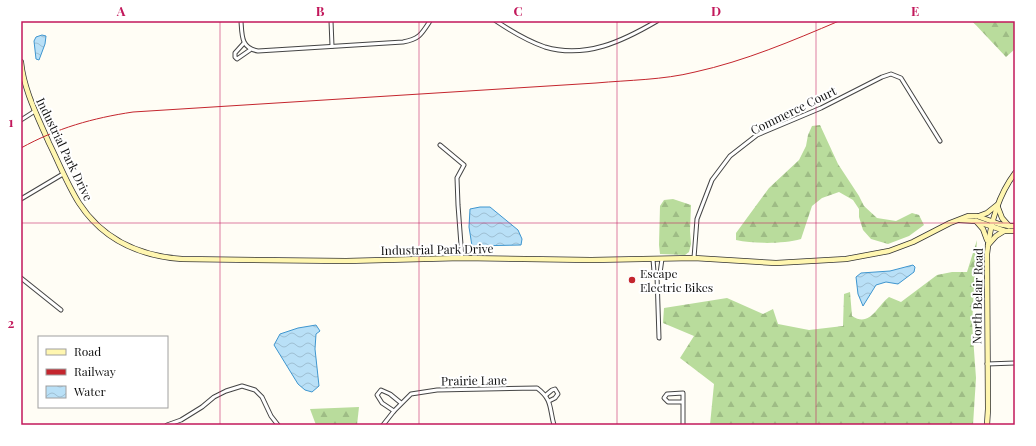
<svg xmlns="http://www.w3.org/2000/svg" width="1036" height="446" font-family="'Playfair Display',serif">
  <defs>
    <pattern id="forest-firs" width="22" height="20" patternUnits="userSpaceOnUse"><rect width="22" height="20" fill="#b9dc9c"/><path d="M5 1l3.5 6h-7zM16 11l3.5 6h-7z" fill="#9ebc85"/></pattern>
    <pattern id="water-waves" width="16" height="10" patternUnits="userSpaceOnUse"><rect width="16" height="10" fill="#b9e0f7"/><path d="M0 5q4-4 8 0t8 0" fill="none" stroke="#9ebfd3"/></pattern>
  </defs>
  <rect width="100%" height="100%" fill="#fffdf5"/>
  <g fill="url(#forest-firs)">
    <path d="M972 21H1015V49L1006 57Z"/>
    <path d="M820 125 838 164 859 196 864 206 877 218 896 221 912 213 919 215 924 225 909 236 888 244 871 239 863 230 859 217V209L853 200 839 192 822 198 812 206 801 239C783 244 755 244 736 240V233L769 188 799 160 806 146 808 135 812 126Z"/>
    <path d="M673 199 691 205 690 231 691 244 689 252 685 255 660 254 659 245 660 206 664 200Z"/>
    <path d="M977 240 972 323 976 378 973 425H710L714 384 680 358 694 336 663 323 664 308 727 298 763 314 773 309 778 324 809 330 843 326 844 294 850 292 852 316C870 328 877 306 889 297L901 302 937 275 952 272H967Z"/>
    <path d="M359 407 357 425H316L310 409Z"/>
  </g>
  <g fill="url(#water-waves)" stroke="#3f96cf">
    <path d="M42 35 46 36 45 44 39 60 36 59 34 41 36 37Z"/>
    <path d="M480 207H490L518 230 522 239 521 245 472 246 469 227 470 209Z"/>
    <path d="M913 265 915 267 914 272 898 284 886 282 876 285 863 306 858 294 856 277 861 273 890 271Z"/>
    <path d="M316 325 320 331 316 334 315 349 319 386 312 392 305 390 298 384 274 345 280 334 298 328Z"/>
  </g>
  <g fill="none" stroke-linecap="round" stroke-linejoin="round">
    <defs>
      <g id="street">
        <path d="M241 21C242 36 241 48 258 51L403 42C419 39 421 35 430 21"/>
        <path d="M331 21 332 46"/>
        <path d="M496 21C511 31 527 41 545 47 586 59 623 41 657 21"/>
        <path d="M244 43 235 53V57L237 59 250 50"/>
        <path d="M21 120 35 111"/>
        <path d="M440 145 464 165 457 178 458 205 462 258"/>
        <path d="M21 199 63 174"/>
        <path d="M694 258 697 219 712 180 730 156 757 135 821 108 882 77 891 74 901 78 940 141"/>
        <path d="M653 259 654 272 657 276 659 338"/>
        <path d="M657 276 660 273 662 259"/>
        <path d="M21 278 61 310"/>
        <path d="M987 364 1015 363"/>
        <path d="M546 395 552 390 555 389 558 394 555 398 549 401"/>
        <path d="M683 402H668L664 398 667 394 683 393V425"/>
        <path d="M394 411 382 403 377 395 381 390 390 394 401 403"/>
        <path d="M167 425 181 420 202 407 214 397 226 391 242 386 255 390 262 397 271 416 278 425"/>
        <path d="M383 425 394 411 411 394 437 390 537 388C553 400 549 408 554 425"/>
      </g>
      <g id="secondary">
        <path d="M21 62C24 91 38 117 49 143 59 163 67 184 79 203 103 240 140 256 182 259L346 261 462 258 591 260 694 258 776 263 846 259 889 251 913 242 950 223 968 216H977L999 224 1009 226H1015"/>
        <path d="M979 216 987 213 997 205 1002 218 1009 226"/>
        <path d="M960 220 976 221 1005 231H1015"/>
        <path d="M976 221 983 229 987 240"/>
        <path d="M988 245 996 236 1004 231"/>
        <path d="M987 425 988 409 987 254C990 224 997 197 1015 173"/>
      </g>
    </defs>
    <use href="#street" stroke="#444" stroke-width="5"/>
    <use href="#secondary" stroke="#333" stroke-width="6"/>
    <use href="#street" stroke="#fff" stroke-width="3"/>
    <use href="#secondary" stroke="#fff6b0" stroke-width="4.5"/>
    <path stroke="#c4262e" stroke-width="1" d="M21 148C57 128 93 118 133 112L596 83C629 80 663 80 695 72 745 61 792 41 839 21"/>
  </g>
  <path fill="none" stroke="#c2185b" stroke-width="1" stroke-opacity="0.55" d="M220 21V425M419 21V425M617 21V425M816 21V425M21 223H1015"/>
  <circle fill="#c4262e" stroke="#fff" stroke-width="1.5" cx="632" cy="280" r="4"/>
  <g text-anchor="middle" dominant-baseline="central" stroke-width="4" stroke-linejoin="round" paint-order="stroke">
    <g font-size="12" fill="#111" stroke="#fff">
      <text transform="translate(793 110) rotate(-26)">Commerce Court</text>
      <text transform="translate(65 149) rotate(64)">Industrial Park Drive</text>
      <text transform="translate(437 249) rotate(-1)">Industrial Park Drive</text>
      <text transform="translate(977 296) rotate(-89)">North Belair Road</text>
      <text transform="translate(474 380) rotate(-1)">Prairie Lane</text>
    </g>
    <g font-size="12" fill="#111" stroke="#fff" text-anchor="start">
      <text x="640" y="273">Escape<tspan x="640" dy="14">Electric Bikes</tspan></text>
    </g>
  </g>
  <rect width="1036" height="446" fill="none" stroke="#ffffff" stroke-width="44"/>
  <rect x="38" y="336" width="130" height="72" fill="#ffffff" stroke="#a0a0a0"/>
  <rect x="46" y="349" width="20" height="6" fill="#fff6b0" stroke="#a0a0a0"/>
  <text x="74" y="356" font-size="12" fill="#111111">Road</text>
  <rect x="46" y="369" width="20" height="6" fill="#c4262e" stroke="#a0a0a0"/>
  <text x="74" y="376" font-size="12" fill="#111111">Railway</text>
  <rect x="46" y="386" width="20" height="12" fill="url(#water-waves)" stroke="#a0a0a0"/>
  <text x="74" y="396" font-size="12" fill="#111111">Water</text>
  <rect x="22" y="22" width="992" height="402" fill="none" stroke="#c2185b" stroke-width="1.5"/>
  <g font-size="13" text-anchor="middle" font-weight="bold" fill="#c2185b">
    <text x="121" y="16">A</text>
    <text x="320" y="16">B</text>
    <text x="518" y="16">C</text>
    <text x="716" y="16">D</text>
    <text x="915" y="16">E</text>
    <text x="11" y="127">1</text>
    <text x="11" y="328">2</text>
  </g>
</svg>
